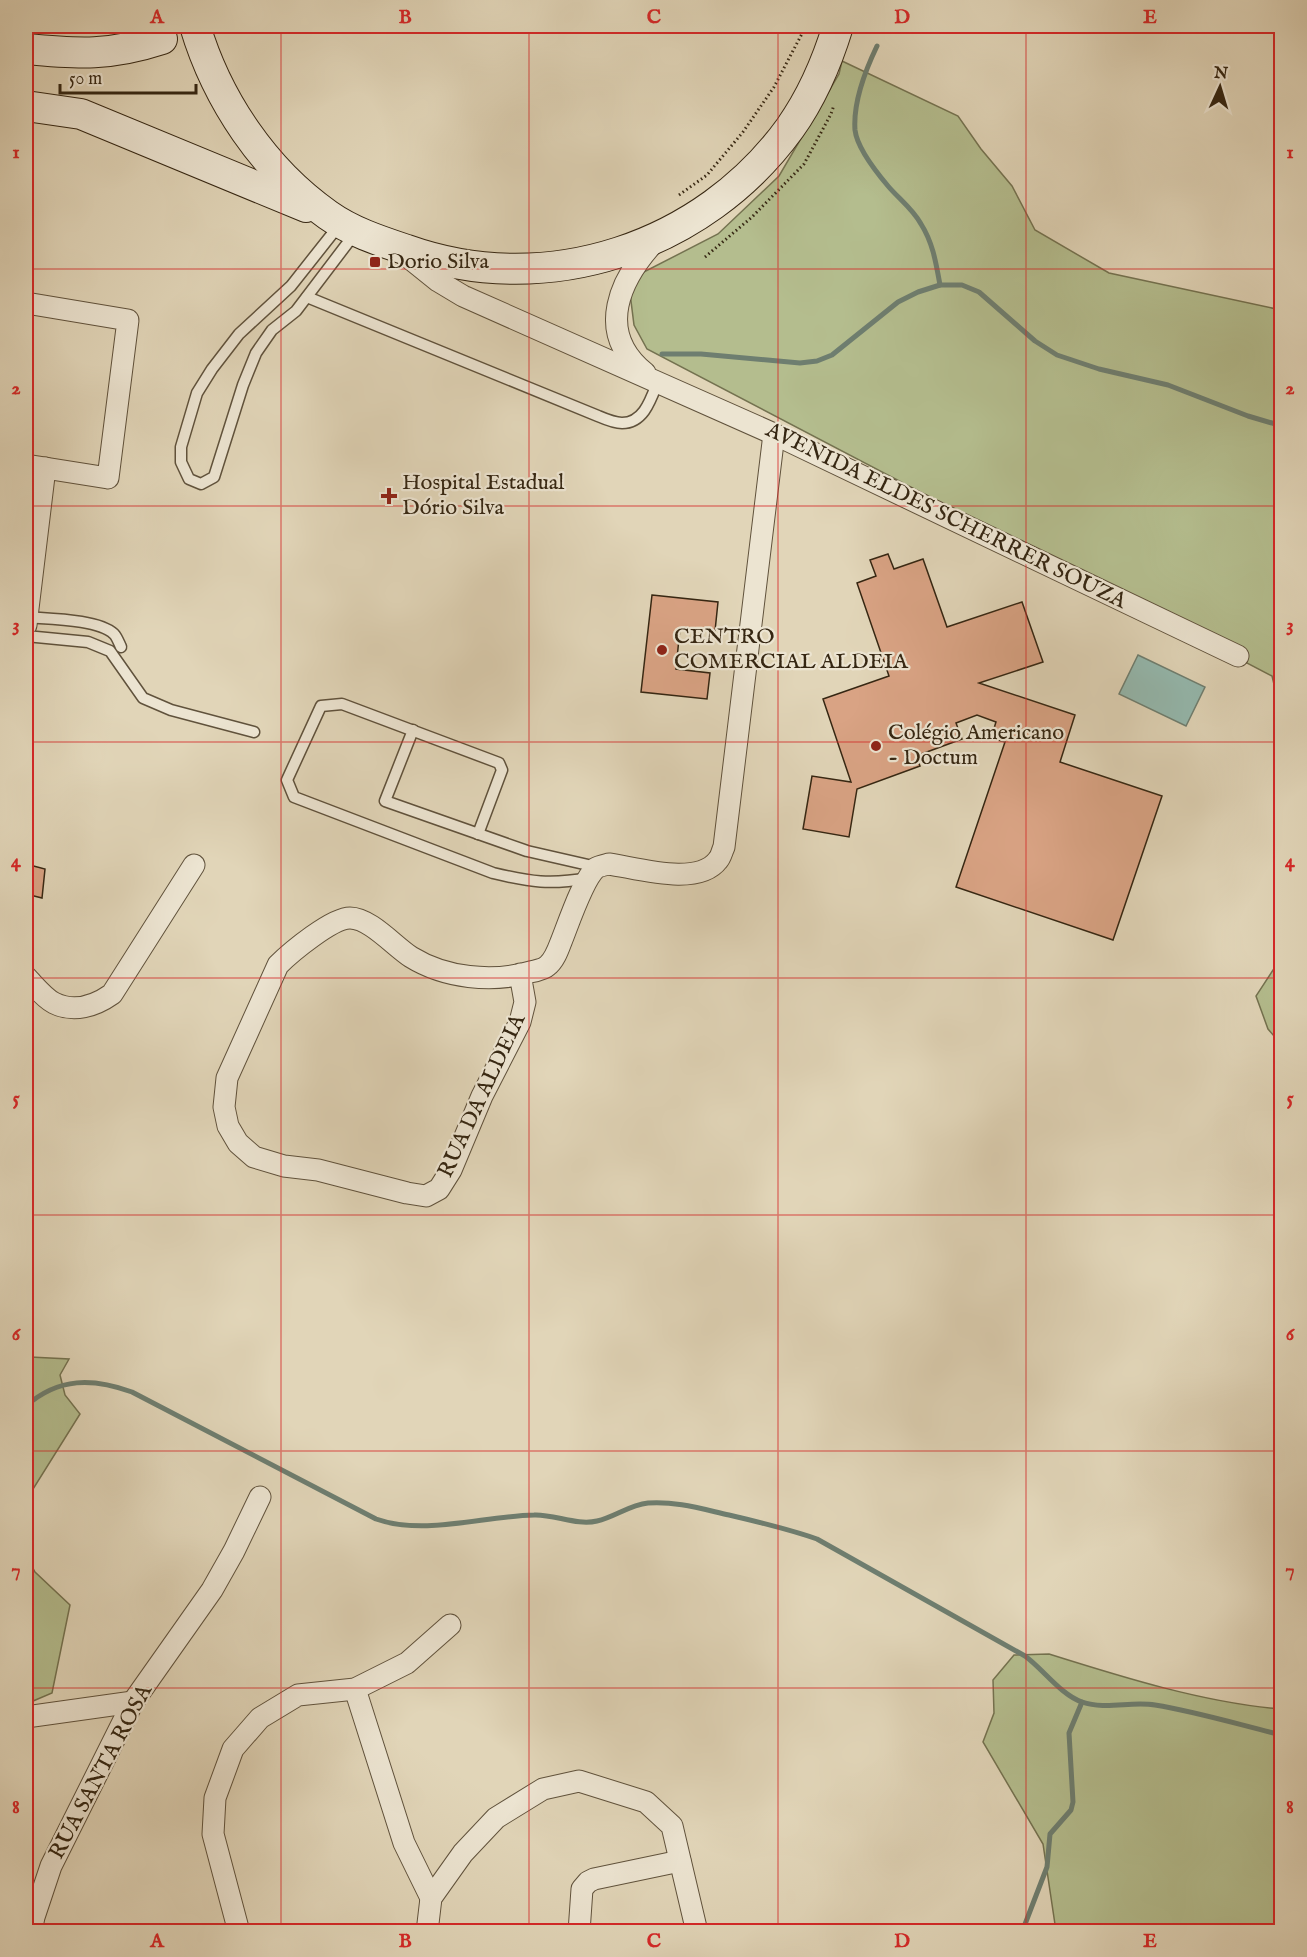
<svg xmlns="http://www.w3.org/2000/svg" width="1307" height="1957" font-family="'IM FELL English',serif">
  <rect width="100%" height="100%" fill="#e1d5b8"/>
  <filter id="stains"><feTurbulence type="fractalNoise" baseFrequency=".00333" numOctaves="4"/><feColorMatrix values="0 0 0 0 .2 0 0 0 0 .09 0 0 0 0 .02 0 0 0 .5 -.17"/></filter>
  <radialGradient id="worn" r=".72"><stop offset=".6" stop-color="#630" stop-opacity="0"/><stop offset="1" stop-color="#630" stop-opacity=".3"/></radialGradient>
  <g fill="#b4bd8e" stroke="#747250" stroke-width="1.5">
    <path d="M842 61 958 116 981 149 1012 186 1035 230 1109 273 1281 310V713L1272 676 647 349 634 325 628 277 638 275 718 234 779 176 839 74Z"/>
    <path d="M1281 958V1044L1268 1029 1256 996Z"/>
    <path d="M30 1357 69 1359 60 1375 65 1395 80 1414 28 1497 26 1507V1358Z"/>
    <path d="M26 1555 35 1572 70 1605 52 1693 26 1704Z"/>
    <path d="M1049 1654C1122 1677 1205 1703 1281 1709V1931H1056L1043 1844 983 1742 994 1713 993 1680 1014 1655Z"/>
  </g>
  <path fill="#94b9af" stroke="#6e7e70" stroke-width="1.5" d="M1138 655 1205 687 1186 726 1119 694Z"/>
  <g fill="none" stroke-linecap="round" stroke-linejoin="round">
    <g stroke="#6e7e70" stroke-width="5">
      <path d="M877 46C865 71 853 102 855 130 857 147 877 173 888 186 898 198 913 209 921 224 933 243 936 263 940 285"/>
      <path d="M662 354H701L800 363 817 361 832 355 898 302 918 292 940 285H962L979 292 1035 341 1057 355 1099 369 1168 385 1248 416 1282 426"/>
      <path d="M26 1406C59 1377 93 1378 132 1392L376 1519C425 1536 483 1516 534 1515 554 1514 577 1526 597 1521 615 1517 629 1505 648 1503 676 1501 702 1509 729 1515 759 1522 788 1529 817 1539L1025 1656C1043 1669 1061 1695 1082 1702 1106 1710 1131 1701 1155 1705 1198 1712 1240 1725 1282 1735"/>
      <path d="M1022 1932 1047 1867 1050 1834 1071 1810 1073 1802 1069 1733 1082 1702"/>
    </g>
  </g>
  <g fill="#d9a384" stroke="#352612" stroke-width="1.5">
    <path d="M888 554 894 569 923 559 947 627 1022 602 1043 662 979 683 1075 715 1060 762 1162 796 1113 940 956 887 1005 742 991 738 996 722 977 715 956 723 962 739 916 756 920 766 857 789 849 837 803 829 812 776 851 782 823 699 889 676 857 583 876 576 870 560Z"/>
    <path d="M652 595 718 602 715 631 680 628 676 669 710 673 707 699 641 692Z"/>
    <path d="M26 864 45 869 42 898 26 894Z"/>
  </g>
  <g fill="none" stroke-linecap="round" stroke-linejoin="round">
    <defs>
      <g id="lane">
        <path d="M340 224 291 286 239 334 212 369 197 393 181 447V462L189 479 201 484 214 477 243 385 256 353 272 330 296 311 356 232"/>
        <path d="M307 297 598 416C605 419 614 423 622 423 644 423 651 399 658 381"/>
        <path d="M26 617C48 619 98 619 114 634 117 637 119 643 121 647"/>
        <path d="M26 636 88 642 110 651 143 698 171 710 254 732"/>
        <path d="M413 730 385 801 527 851 597 867"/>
        <path d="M478 834 502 770 499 763 342 704 321 706 287 780 294 797 493 873C531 882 550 885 588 878"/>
      </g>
      <g id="street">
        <path d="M402 252 438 281 463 296 774 434 1238 656"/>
        <path d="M26 303 128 320 108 478 26 465"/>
        <path d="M645 373C594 332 620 278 657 239"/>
        <path d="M26 625 45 468"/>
        <path d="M520 974 525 1002 520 1022 482 1096 451 1170 439 1189 426 1196 407 1193 318 1170 284 1166 254 1157 238 1143 228 1126 224 1107 227 1078 278 965C291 952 332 918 350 918 370 918 394 946 411 957 445 978 492 983 530 972 535 971 544 969 547 966 554 961 558 950 561 942 568 925 583 879 596 868 599 866 605 865 609 864 637 868 698 887 718 860 721 857 722 851 724 847L774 434"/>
        <path d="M26 977C34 985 44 998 54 1003 74 1013 95 1006 112 994L194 865"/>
        <path d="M355 1689 404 1843 431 1898"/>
        <path d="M26 1717 133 1702"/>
        <path d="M31 1932 34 1917 51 1866 133 1702 212 1590 234 1551 260 1497"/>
        <path d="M239 1932 213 1834 215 1798 233 1749 260 1718 298 1695 355 1689 407 1663 450 1625"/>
        <path d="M427 1932 431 1898 463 1853 496 1818 543 1789 579 1781 646 1802 672 1826 697 1932"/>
        <path d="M579 1932 582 1889 588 1882 594 1879 680 1861"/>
      </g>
      <g id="secondary">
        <path d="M195 26C217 100 264 170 328 215 352 232 380 241 407 250 547 300 704 247 790 128 812 97 827 62 838 26"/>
        <path d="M26 49C79 54 110 56 162 39"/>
        <path d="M26 106 81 114 306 207"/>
      </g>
    </defs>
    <use href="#lane" stroke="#60523c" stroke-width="13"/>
    <use href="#street" stroke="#60523c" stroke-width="23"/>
    <use href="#secondary" stroke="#352612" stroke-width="32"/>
    <g stroke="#352612" stroke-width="3" stroke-dasharray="1.5 3" stroke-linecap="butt">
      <path d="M679 195 707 175 743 132 774 87 806 26"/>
      <path d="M705 257 752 217 804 164 831 114 834 105"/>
    </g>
    <use href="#lane" stroke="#ece4d1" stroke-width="10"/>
    <use href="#street" stroke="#ece4d1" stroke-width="21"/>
    <use href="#secondary" stroke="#ece4d1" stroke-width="30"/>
  </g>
  <path fill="none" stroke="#d62828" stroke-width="1.5" stroke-opacity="0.55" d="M281 26V1932M529 26V1932M778 26V1932M1026 26V1932M26 269H1282M26 506H1282M26 742H1282M26 978H1282M26 1215H1282M26 1451H1282M26 1688H1282"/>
  <g fill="#8f2418" stroke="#ece4d1" stroke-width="2">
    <rect x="369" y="256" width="12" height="12" rx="3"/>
    <path d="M386 487h6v6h6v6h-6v6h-6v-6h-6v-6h6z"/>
    <circle cx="662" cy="650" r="6"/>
    <circle cx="876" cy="746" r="6"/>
  </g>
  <g text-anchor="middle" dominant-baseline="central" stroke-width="4.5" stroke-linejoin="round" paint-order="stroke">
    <g font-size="22" fill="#352612" stroke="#ece4d1" text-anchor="start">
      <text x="387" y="262">Dorio Silva</text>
      <text x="402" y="483">Hospital Estadual<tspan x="402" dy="25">Dório Silva</tspan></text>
      <text x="674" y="637">CENTRO<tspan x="674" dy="25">COMERCIAL ALDEIA</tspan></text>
      <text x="888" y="733">Colégio Americano<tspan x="888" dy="25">- Doctum</tspan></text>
    </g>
    <g font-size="22" fill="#352612" stroke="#ece4d1">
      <text transform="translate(946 516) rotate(26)">AVENIDA ELDES SCHERRER SOUZA</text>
      <text transform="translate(482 1096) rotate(-65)">RUA DA ALDEIA</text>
      <text transform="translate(101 1772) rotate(-62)">RUA SANTA ROSA</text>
    </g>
  </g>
  <rect width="1307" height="1957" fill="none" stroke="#e1d5b8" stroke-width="66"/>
  <g transform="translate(1220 87) rotate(4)" stroke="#ece4d1" stroke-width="4.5" paint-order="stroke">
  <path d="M0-4.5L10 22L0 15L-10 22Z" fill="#352612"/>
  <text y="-9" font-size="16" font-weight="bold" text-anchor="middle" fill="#352612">N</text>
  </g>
  <path d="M60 84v9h136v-9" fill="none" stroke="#352612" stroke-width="3"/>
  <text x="69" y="84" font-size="18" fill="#352612" stroke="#ece4d1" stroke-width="4.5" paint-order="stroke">50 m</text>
  <rect x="33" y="33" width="1241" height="1891" fill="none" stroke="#d62828" stroke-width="2"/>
  <g font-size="20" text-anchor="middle" font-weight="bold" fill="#d62828">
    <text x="157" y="23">A</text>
    <text x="405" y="23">B</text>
    <text x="654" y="23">C</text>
    <text x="902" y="23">D</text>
    <text x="1150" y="23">E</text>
    <text x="16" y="158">1</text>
    <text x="1290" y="158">1</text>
    <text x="16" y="394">2</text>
    <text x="1290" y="394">2</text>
    <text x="16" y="631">3</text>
    <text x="1290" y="631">3</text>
    <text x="16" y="867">4</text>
    <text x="1290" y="867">4</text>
    <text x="16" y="1104">5</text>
    <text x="1290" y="1104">5</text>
    <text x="16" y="1340">6</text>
    <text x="1290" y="1340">6</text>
    <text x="16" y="1576">7</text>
    <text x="1290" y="1576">7</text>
    <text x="16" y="1813">8</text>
    <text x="1290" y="1813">8</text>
    <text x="157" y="1947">A</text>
    <text x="405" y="1947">B</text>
    <text x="654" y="1947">C</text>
    <text x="902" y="1947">D</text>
    <text x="1150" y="1947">E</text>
  </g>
  <rect width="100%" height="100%" filter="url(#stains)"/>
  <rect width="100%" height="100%" fill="url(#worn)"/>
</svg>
